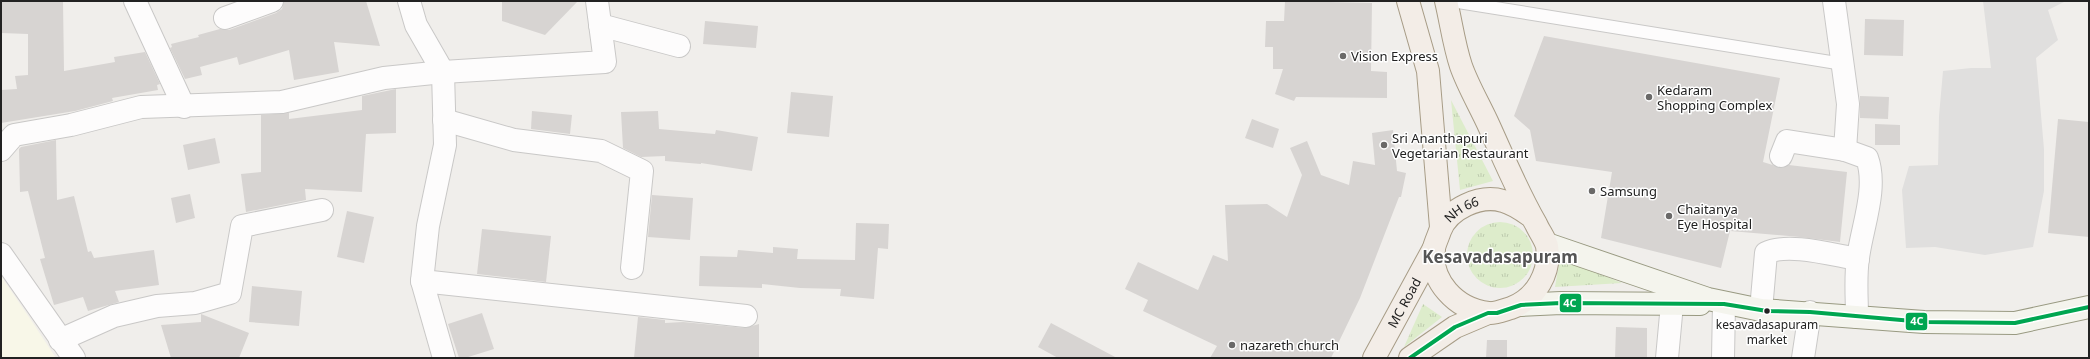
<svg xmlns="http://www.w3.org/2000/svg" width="2090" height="359" font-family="'Noto Sans',sans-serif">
  <defs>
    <pattern id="grass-tufts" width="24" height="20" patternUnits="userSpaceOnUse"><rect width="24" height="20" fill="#ddeccb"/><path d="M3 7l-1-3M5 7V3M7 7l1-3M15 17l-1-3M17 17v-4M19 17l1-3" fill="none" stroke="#bdcaae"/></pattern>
  </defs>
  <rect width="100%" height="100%" fill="#f0eeeb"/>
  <path fill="#f8f7e8" d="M1 276 31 320 56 358H1Z"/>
  <g fill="url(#grass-tufts)">
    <path d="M1451 100 1493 181 1460 190Z"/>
    <circle cx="1500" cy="255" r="33"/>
    <path d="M1560 258 1622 283 1555 287Z"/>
    <path d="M1423 304 1442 317 1404 347Z"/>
  </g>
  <path fill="#e0dfde" d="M1983 1H2066L2048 10 2058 40 2036 58 2044 149V191L2033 247 1985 255 1935 247 1906 248 1902 190 1909 166 1938 165 1939 116 1943 71 1971 68H1991Z"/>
  <g fill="#d7d4d2">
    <path d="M1 1H63L64 71 115 62 114 57 145 52 160 84 157 85 158 90 112 98 113 101 75 111 1 123V90L17 89 15 76 28 75V34L1 33Z"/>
    <path d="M284 1H366L380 46 334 42 339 72 294 80 289 50 239 65 237 57 200 67 202 75 185 79 170 48 172 47 171 44 199 37 198 35 220 29 229 30 276 13 282 9Z"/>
    <path d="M502 1H578L545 35 502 21Z"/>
    <path d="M1285 1 1372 3 1371 71 1387 72V98L1296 97 1294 101 1275 94 1283 69H1273V47H1265L1266 21H1284Z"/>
    <path d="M1865 19 1904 20 1903 56 1864 55Z"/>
    <path d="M705 21 758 26 756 48 703 44Z"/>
    <path d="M1544 36 1780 78 1763 162 1782 168 1789 165 1847 172 1840 242 1800 237 1730 231 1721 268 1601 238 1612 172 1536 161 1530 130 1514 116Z"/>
    <path d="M396 89V133L366 134 362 192 305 189 306 200 246 212 241 174 261 172V115L289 113V119L362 110V96Z"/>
    <path d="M791 92 833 96 829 137 787 133Z"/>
    <path d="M1860 96 1889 97 1888 119 1860 118Z"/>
    <path d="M532 111 572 115 570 134 531 129Z"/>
    <path d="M658 111 659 129 715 134 716 130 758 137 752 171 701 163V164L665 161V156L641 157 623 148 621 112Z"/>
    <path d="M1252 119 1279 129 1273 148 1245 138Z"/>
    <path d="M2058 119 2089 122V237L2048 233Z"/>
    <path d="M1875 124 1900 125V145H1875Z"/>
    <path d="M1393 130 1397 171 1406 173 1401 197H1399L1360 298 1331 358H1210L1217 346 1143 311 1148 300 1125 289 1138 262 1198 290 1213 255 1228 261 1225 205 1267 204 1287 217 1302 175 1290 148 1307 141 1321 175 1349 185 1353 161 1375 165 1372 133Z"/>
    <path d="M215 138 220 163 188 170 183 145Z"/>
    <path d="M56 140 57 200 74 196 88 252 91 251 94 258 154 250 159 285 115 291 119 302 88 311 83 297 54 305 40 259 45 258 28 191 20 192 19 149 21 147Z"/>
    <path d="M190 194 195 218 176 223 171 198Z"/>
    <path d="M652 195 693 198 690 240 648 237Z"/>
    <path d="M347 211 374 217 364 263 337 257Z"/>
    <path d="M856 223 889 224 888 249 878 248 874 299 840 296 841 289 800 288 762 284V288L699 286 700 256 737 257 738 250 773 253V247L798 249 797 259 855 260Z"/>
    <path d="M482 229 551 236 546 282 477 274Z"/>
    <path d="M252 286 302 291 299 326 249 322Z"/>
    <path d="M482 313 494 349 465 358H459L448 324Z"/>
    <path d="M201 314 249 333 239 358H171L161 325 201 322Z"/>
    <path d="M638 317 665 320V323L683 322 745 328 759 324V358H634Z"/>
    <path d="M1051 323 1117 358H1058L1038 347Z"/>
    <path d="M1616 327 1647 328V358H1615Z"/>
    <path d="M1487 340H1507V358H1486Z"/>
  </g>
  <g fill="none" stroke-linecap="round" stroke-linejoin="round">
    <defs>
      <path id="service" d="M1452 1 1843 64"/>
      <g id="minor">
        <path d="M135 1 184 107"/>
        <path d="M409 1 416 25 443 72 445 145 428 226 422 281 444 358"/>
        <path d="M1834 1 1848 104 1845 150"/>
        <path d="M225 18 272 1"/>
        <path d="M600 25 679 46"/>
        <path d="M444 120 514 140 601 151 642 171 632 268"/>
        <path d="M1 150 14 135 71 125 141 107 282 102 384 78 443 72 605 62 597 1"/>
        <path d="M1781 156 1787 141 1845 150 1867 158C1878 188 1862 227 1858 258 1855 277 1857 298 1857 317"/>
        <path d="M1 254 74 358"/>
        <path d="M422 281 746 316"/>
        <path d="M1761 310 1766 253C1788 242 1833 255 1858 259"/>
        <path d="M60 340 114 316 157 306 195 303 230 293 242 226 322 210"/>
        <path d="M1667 358 1672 304"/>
        <path d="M1723 358 1724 304"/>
        <path d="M1803 358 1810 312"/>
      </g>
      <g id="secondary">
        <path d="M1547 244 1708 299 1761 310 1924 322 2015 323 2089 307"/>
        <path d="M1521 305 1561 303 1700 304"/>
      </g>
      <g id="primary">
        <path d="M1408 1 1428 71 1441 227"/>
        <path id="s1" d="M1446 1C1451 22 1454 45 1461 66 1468 86 1480 106 1489 126 1504 159 1518 193 1536 224 1539 231 1545 239 1547 246 1551 272 1536 299 1511 308 1504 310 1495 314 1488 313 1456 309 1429 281 1434 248 1435 243 1438 237 1440 231 1448 209 1480 194 1503 201 1514 204 1522 210 1532 217"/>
        <path id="s2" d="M1374 358 1434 248"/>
        <path d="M1410 358 1455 327 1488 313"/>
      </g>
    </defs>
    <use href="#service" stroke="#c9c8c7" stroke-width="14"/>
    <use href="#minor" stroke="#c9c8c7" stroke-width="24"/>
    <use href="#secondary" stroke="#999a82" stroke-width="24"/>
    <use href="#primary" stroke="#a79c86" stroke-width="24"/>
    <use href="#service" stroke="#fdfcfc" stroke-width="12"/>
    <use href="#minor" stroke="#fdfcfc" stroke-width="22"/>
    <use href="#secondary" stroke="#f4f4ed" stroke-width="22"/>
    <use href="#primary" stroke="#f3ede7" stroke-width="22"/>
    <defs>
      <path id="bus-1" d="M1410 358 1455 327 1488 313H1497L1521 305 1561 303 1724 304 1767 311 1810 312 1924 322 2015 323 2089 307"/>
    </defs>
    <use href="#bus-1" stroke="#fff" stroke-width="7"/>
    <use href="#bus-1" stroke="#00a651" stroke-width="4"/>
  </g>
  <g fill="#6a6968" stroke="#fff" stroke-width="1.5">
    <circle cx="1343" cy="56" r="4"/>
    <circle cx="1649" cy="97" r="4"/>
    <circle cx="1384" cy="145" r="4"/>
    <circle cx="1592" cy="191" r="4"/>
    <circle cx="1669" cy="216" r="4"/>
    <circle cx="1232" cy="345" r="4"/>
  </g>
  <circle fill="#222" stroke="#fff" stroke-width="1.5" cx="1767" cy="311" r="3.5"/>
  <g text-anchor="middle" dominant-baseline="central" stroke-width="3" stroke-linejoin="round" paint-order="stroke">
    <g font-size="12" fill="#222" stroke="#fff">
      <text x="1767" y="324">kesavadasapuram<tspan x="1767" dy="15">market</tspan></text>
    </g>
    <g font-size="13" fill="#222" stroke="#fff" text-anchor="start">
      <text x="1351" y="56">Vision Express</text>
      <text x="1657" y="90">Kedaram<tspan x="1657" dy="15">Shopping Complex</tspan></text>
      <text x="1392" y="138">Sri Ananthapuri<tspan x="1392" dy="15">Vegetarian Restaurant</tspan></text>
      <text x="1600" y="191">Samsung</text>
      <text x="1677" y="209">Chaitanya<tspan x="1677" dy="15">Eye Hospital</tspan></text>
      <text x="1240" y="345">nazareth church</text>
    </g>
    <g font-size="13" fill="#222" stroke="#fff">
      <text stroke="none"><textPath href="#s1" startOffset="511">NH 66</textPath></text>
      <text stroke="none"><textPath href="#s2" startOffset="63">MC Road</textPath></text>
    </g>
    <g font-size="17" font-weight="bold" fill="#555" stroke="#fff">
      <text x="1500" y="256">Kesavadasapuram</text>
    </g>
  </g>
  <g stroke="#fff" stroke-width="1.5">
    <rect x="1559" y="293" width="23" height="20" rx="4" fill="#00a651"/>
    <rect x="1905" y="312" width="23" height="19" rx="4" fill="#00a651"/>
  </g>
  <g font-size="11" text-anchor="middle" font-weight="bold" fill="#fff">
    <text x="1570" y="307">4C</text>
    <text x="1917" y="325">4C</text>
  </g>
  <rect width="2090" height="359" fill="none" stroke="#222222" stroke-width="4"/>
</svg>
